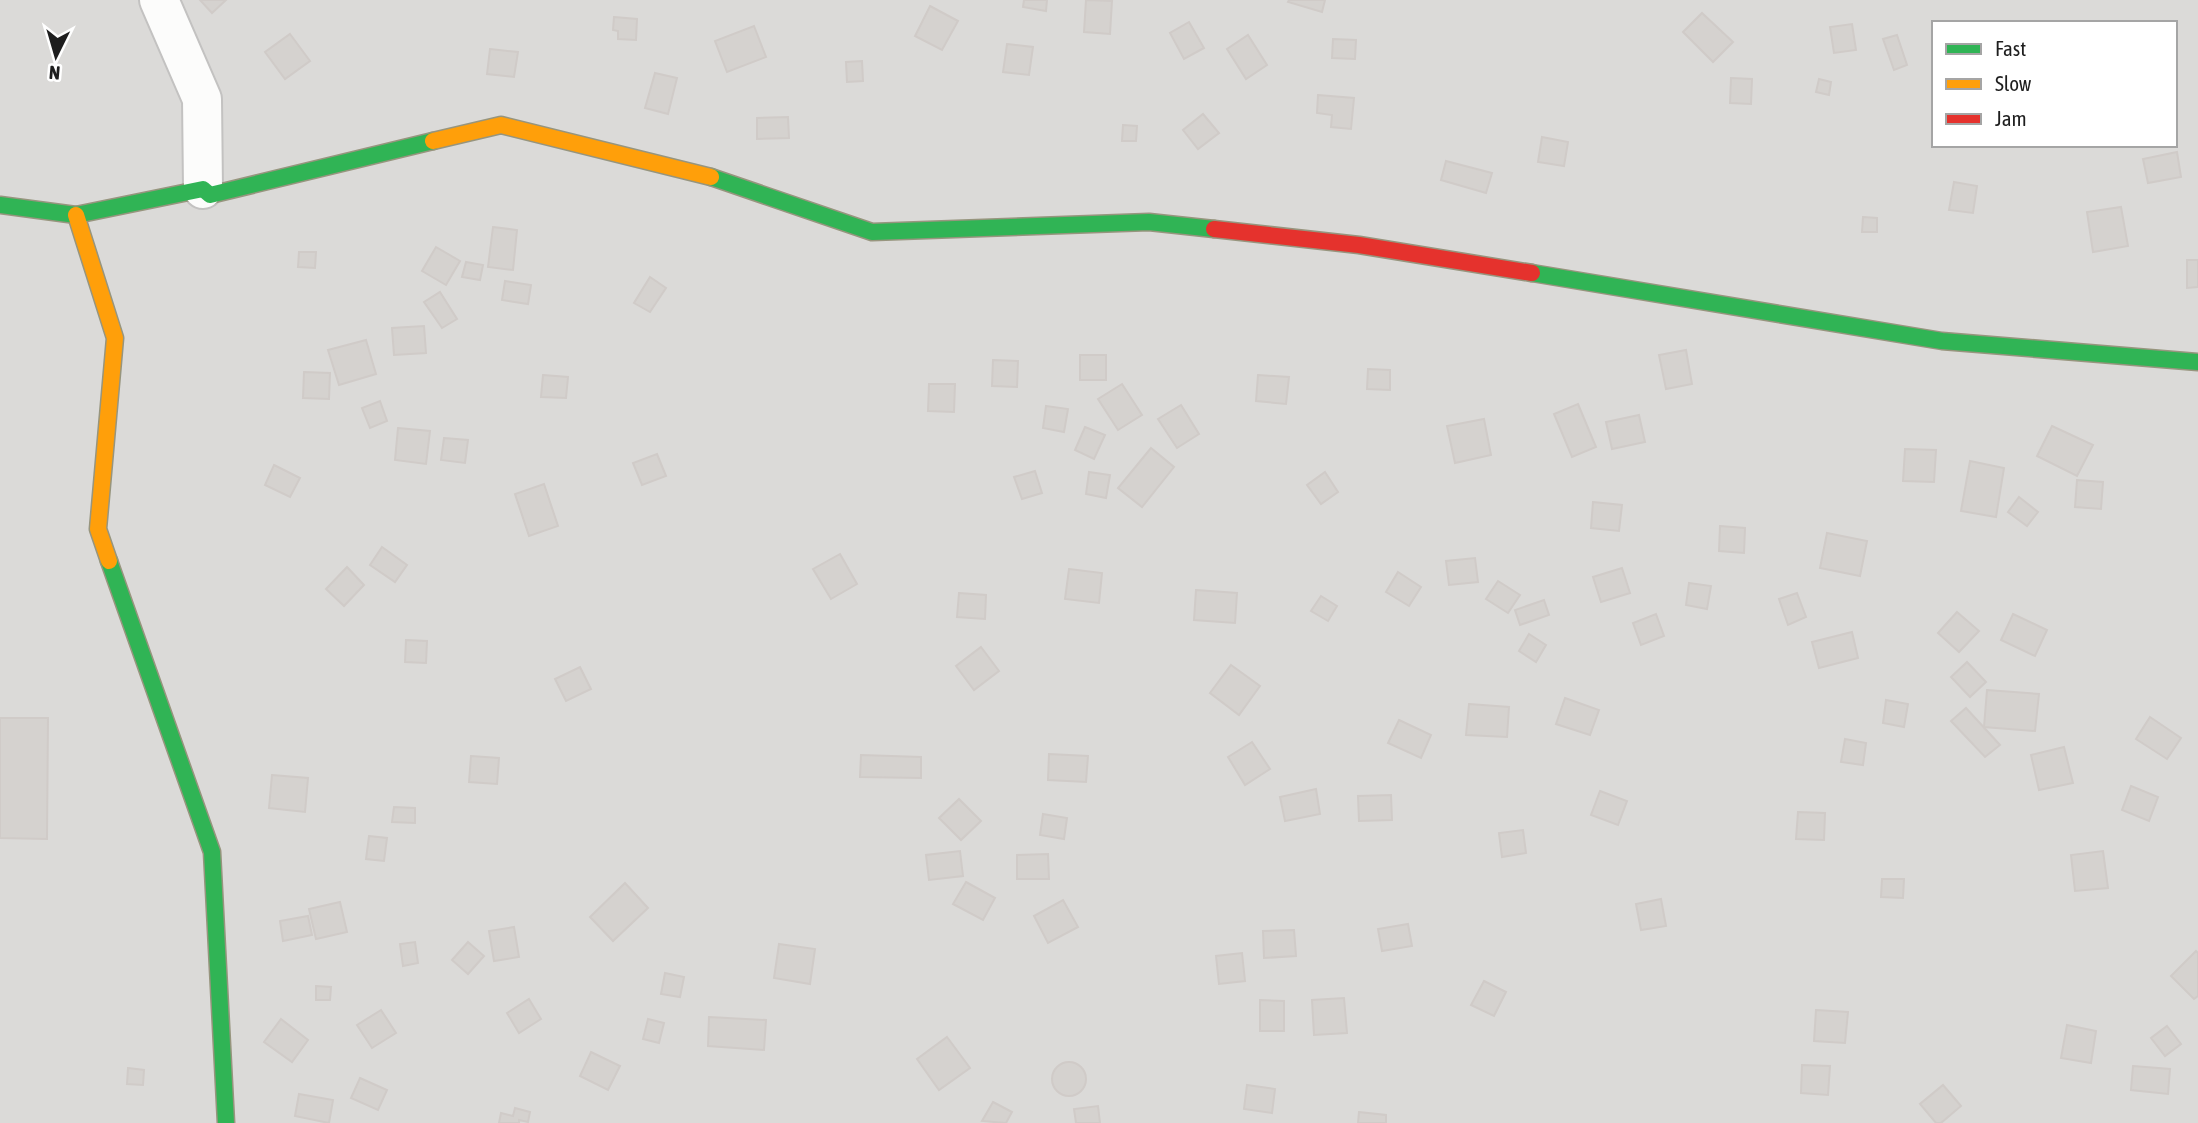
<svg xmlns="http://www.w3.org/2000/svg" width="2198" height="1123" font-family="'Asap Condensed',sans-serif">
  <rect width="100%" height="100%" fill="#eceae7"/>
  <path fill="#dbdad8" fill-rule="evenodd" d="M0 0H2198V1123H0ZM1934 23H2175V145H1934Z"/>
  <g fill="#d5d2cf" stroke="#d0cbc8" stroke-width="2">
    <path d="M200 0H226L212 13Z"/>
    <path d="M1024 0H1047L1046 11 1023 7Z"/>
    <path d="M1086 0 1112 1 1110 34 1084 32Z"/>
    <path d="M1289 0H1325L1322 12 1288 2Z"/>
    <path d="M930 6 958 21 942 50 915 36Z"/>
    <path d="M1702 13 1733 42 1713 62 1683 32Z"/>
    <path d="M614 17 637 19 636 40 618 39V31L613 30Z"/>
    <path d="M1189 22 1204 48 1184 59 1170 33Z"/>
    <path d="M1852 24 1856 50 1834 53 1830 27Z"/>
    <path d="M754 26 766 57 727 72 715 41Z"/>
    <path d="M290 34 310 61 285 79 265 52Z"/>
    <path d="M1248 35 1267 65 1246 79 1227 49Z"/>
    <path d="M1897 35 1907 65 1894 70 1883 39Z"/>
    <path d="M1333 39 1356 40 1355 59 1332 58Z"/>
    <path d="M1007 44 1033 47 1029 75 1003 72Z"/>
    <path d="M490 49 518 52 514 77 487 74Z"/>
    <path d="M862 61 863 81 847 82 846 62Z"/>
    <path d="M655 73 677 78 668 114 645 108Z"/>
    <path d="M1731 78 1752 79 1751 104 1730 103Z"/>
    <path d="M1819 79 1831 82 1829 95 1816 92Z"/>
    <path d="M1318 95 1354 98 1351 129 1331 127 1332 115 1317 113Z"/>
    <path d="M1203 114 1219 133 1198 149 1183 130Z"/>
    <path d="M788 117 789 138 757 139V118Z"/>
    <path d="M1123 125 1137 126 1136 141H1122Z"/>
    <path d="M1542 137 1568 142 1564 166 1538 162Z"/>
    <path d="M2177 152 2181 177 2148 183 2143 159Z"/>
    <path d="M1446 161 1492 173 1486 193 1441 180Z"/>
    <path d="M1954 182 1977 186 1973 213 1949 210Z"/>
    <path d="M2121 207 2128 246 2093 252 2087 212Z"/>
    <path d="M1863 217 1877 218V232H1862Z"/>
    <path d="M493 227 517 230 513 270 488 267Z"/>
    <path d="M436 247 460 261 446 285 422 271Z"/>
    <path d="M299 252H316L315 268 298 267Z"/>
    <path d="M2187 260H2198V287L2187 288Z"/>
    <path d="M466 262 483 265 480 280 462 277Z"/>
    <path d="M650 277 666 288 650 312 634 303Z"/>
    <path d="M505 281 531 285 528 304 502 300Z"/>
    <path d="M440 292 457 319 442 328 424 302Z"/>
    <path d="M424 326 426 353 394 355 392 328Z"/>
    <path d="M366 340 376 374 339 385 328 350Z"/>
    <path d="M1686 350 1692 384 1666 389 1659 355Z"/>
    <rect x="1080" y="355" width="26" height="25"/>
    <path d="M993 360 1018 361 1017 387 992 386Z"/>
    <path d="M1368 369 1390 370V390L1367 389Z"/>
    <path d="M304 372 330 373 329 399 303 398Z"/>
    <path d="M543 375 568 377 566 398 541 397Z"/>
    <path d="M1258 375 1289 377 1286 404 1256 401Z"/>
    <path d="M929 384H955L954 412 928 411Z"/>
    <path d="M1122 384 1142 415 1118 430 1098 399Z"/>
    <path d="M380 401 387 421 370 428 362 408Z"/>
    <path d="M1578 404 1596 447 1572 457 1554 414Z"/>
    <path d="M1181 405 1199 434 1177 448 1158 419Z"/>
    <path d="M1046 406 1068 409 1064 432 1043 428Z"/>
    <path d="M1639 415 1645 442 1612 449 1606 422Z"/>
    <path d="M1484 419 1491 455 1455 463 1447 426Z"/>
    <path d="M2052 426 2093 445 2077 476 2037 456Z"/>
    <path d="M1085 427 1105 435 1094 459 1075 450Z"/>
    <path d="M398 428 430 431 426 464 395 460Z"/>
    <path d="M444 438 468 440 465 463 441 460Z"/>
    <path d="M1151 448 1174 467 1142 507 1118 488Z"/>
    <path d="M1905 449 1936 450 1934 482 1903 481Z"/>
    <path d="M657 454 666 476 642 485 633 463Z"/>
    <path d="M1970 461 2004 468 1996 517 1961 511Z"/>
    <path d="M274 465 300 478 290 497 265 485Z"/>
    <path d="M1035 471 1042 493 1022 499 1014 477Z"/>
    <path d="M1089 472 1110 475 1106 498 1086 494Z"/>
    <path d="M1325 472 1338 492 1321 504 1307 485Z"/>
    <path d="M2077 480 2103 482 2101 509 2075 507Z"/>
    <path d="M544 484 558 526 529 536 515 494Z"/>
    <path d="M2019 497 2038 512 2027 526 2008 512Z"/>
    <path d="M1593 502 1622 505 1619 531 1591 528Z"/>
    <path d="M1720 526 1745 528 1744 553 1719 551Z"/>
    <path d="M1827 533 1867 541 1860 576 1820 568Z"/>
    <path d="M382 547 407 565 395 582 370 565Z"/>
    <path d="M840 554 857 584 831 599 813 569Z"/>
    <path d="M1475 558 1478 582 1449 585 1446 561Z"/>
    <path d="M347 567 364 585 344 606 326 589Z"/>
    <path d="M1622 568 1630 593 1601 602 1593 577Z"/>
    <path d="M1069 569 1102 573 1099 603 1065 599Z"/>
    <path d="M1398 572 1421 587 1409 606 1386 592Z"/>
    <path d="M1498 581 1520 595 1508 613 1486 599Z"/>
    <path d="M1689 583 1711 586 1707 609 1686 605Z"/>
    <path d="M1196 590 1237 593 1235 623 1194 620Z"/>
    <path d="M959 593 986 595 985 619 957 617Z"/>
    <path d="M1797 593 1806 617 1788 625 1779 599Z"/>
    <path d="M1321 596 1337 606 1328 621 1311 611Z"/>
    <path d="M1544 600 1549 615 1520 625 1515 610Z"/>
    <path d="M1957 612 1979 631 1959 652 1938 633Z"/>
    <path d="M1656 614 1664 636 1641 645 1633 623Z"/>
    <path d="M2013 614 2047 630 2035 656 2001 640Z"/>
    <path d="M1852 632 1858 658 1819 668 1812 642Z"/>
    <path d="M1529 634 1546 645 1536 662 1519 651Z"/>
    <path d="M406 640 427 641 426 663 405 662Z"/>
    <path d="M981 647 999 671 974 690 956 666Z"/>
    <path d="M1967 662 1986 682 1970 697 1951 677Z"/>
    <path d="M1231 665 1260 686 1239 715 1210 693Z"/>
    <path d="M580 667 591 689 566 701 555 679Z"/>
    <path d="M1987 690 2039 694 2035 731 1984 727Z"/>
    <path d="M1565 698 1599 710 1590 735 1556 724Z"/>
    <path d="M1886 700 1908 704 1904 727 1883 723Z"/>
    <path d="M1469 704 1509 707 1507 737 1466 735Z"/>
    <path d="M1966 708 2000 745 1985 757 1951 721Z"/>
    <path d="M2150 717 2181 738 2167 759 2136 739Z"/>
    <path d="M0 718H48L47 839 0 838Z"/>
    <path d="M1399 720 1431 735 1421 758 1388 743Z"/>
    <path d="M1845 739 1866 743 1863 765 1841 762Z"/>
    <path d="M1252 742 1270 769 1245 785 1228 757Z"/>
    <path d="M2064 747 2073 783 2039 790 2031 755Z"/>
    <path d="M1049 754 1088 756 1086 782 1048 780Z"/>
    <path d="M861 755 921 757V778L860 777Z"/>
    <path d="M471 756 499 758 497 784 469 782Z"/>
    <path d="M272 775 308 778 305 812 269 808Z"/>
    <path d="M2131 786 2158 797 2149 821 2122 810Z"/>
    <path d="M1316 789 1320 814 1285 821 1280 797Z"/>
    <path d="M1600 791 1627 801 1618 825 1591 815Z"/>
    <path d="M1391 795 1392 820 1359 821 1358 796Z"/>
    <path d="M959 799 981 821 961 840 939 818Z"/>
    <path d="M394 807 415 808V823L392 822Z"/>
    <path d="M1798 812 1825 813 1824 840 1796 839Z"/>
    <path d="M1043 814 1067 818 1064 839 1040 835Z"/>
    <path d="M1523 830 1526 853 1502 857 1499 833Z"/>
    <path d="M369 836 387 838 384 861 366 859Z"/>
    <path d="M960 851 963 876 929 880 926 855Z"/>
    <path d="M2103 851 2108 888 2075 891 2071 855Z"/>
    <path d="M1048 854 1049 879H1017V855Z"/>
    <path d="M1882 879H1904L1903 898 1881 897Z"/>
    <path d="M966 882 995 898 983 920 953 904Z"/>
    <path d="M625 883 648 908 613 941 590 917Z"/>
    <path d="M1661 899 1666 926 1641 930 1636 904Z"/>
    <path d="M1063 900 1078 927 1048 943 1034 916Z"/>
    <path d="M340 902 347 932 316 939 309 909Z"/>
    <path d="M308 916 312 935 283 941 280 921Z"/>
    <path d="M1408 924 1412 946 1382 951 1378 929Z"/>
    <path d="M514 927 519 957 494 961 489 931Z"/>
    <path d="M1294 930 1296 956 1264 958 1263 931Z"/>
    <path d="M415 942 418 963 403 966 400 944Z"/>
    <path d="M468 942 484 956 468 974 452 960Z"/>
    <path d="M779 944 815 949 810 984 774 978Z"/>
    <path d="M2196 951 2198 953V996L2194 999 2171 976Z"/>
    <path d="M1242 953 1245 981 1219 984 1216 956Z"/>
    <path d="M665 973 684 977 680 997 661 994Z"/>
    <path d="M1484 981 1506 992 1494 1016 1471 1005Z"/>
    <path d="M316 986 331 987 330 1000H316Z"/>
    <path d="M1344 998 1347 1033 1314 1035 1312 1000Z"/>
    <path d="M529 999 541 1019 519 1033 507 1013Z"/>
    <path d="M1260 1000 1284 1001V1031H1260Z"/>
    <path d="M381 1010 396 1033 372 1048 357 1025Z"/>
    <path d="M1816 1010 1848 1012 1845 1043 1814 1041Z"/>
    <path d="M709 1017 766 1020 764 1050 708 1046Z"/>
    <path d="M281 1019 308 1040 292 1062 264 1042Z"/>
    <path d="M648 1019 664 1023 659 1043 643 1039Z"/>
    <path d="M2067 1025 2096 1031 2091 1063 2061 1058Z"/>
    <path d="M2167 1026 2181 1044 2165 1056 2151 1038Z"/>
    <path d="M947 1037 970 1068 939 1090 917 1059Z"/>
    <path d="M591 1052 620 1066 608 1090 580 1076Z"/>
    <circle cx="1069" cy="1079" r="17"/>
    <path d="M1802 1065 1830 1066 1828 1095 1801 1093Z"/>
    <path d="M2133 1066 2170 1069 2168 1094 2131 1090Z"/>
    <path d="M128 1068 144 1070 143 1085 127 1084Z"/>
    <path d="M360 1078 387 1090 378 1110 351 1098Z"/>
    <path d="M1247 1085 1275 1089 1272 1113 1244 1109Z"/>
    <path d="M1943 1085 1961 1106 1941 1123H1936L1920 1104Z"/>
    <path d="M299 1094 333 1100 329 1123 295 1116Z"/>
    <path d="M993 1102 1012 1112 1006 1123 982 1121Z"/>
    <path d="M1098 1106 1100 1123H1076L1074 1109Z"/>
    <path d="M515 1108 530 1112 528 1122 519 1120V1123H499L501 1113 513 1116Z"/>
    <path d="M1359 1112 1386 1115V1123H1358Z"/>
  </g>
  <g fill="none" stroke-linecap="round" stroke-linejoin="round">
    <defs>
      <path id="street" d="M159 0 202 99 203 189"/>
      <g id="fast">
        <path d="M711 177 872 232 1149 222 1214 229"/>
        <path d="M0 205 76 215 203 189 210 195 433 141"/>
        <path d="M1532 273 1942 341 2198 362"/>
        <path d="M109 561 212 852 226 1123"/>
      </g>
      <g id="slow">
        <path d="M433 141 501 125 711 177"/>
        <path d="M76 215 115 338 98 529 109 561"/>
      </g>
      <path id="jam" d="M1214 229 1359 245 1532 273"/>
    </defs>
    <use href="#street" stroke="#c3c2c1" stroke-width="42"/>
    <use href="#fast" stroke="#97957e" stroke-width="19"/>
    <use href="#slow" stroke="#97957e" stroke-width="19"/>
    <use href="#jam" stroke="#97957e" stroke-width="19"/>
    <use href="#street" stroke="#fcfcfb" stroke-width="38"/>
    <use href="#fast" stroke="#30b455" stroke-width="16"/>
    <use href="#slow" stroke="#ff9f0a" stroke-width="16"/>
    <use href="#jam" stroke="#e5322d" stroke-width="16"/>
  </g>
  <rect x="1932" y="21" width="245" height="126" fill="#ffffff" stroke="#a5a5a5" stroke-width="2"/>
  <rect x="1946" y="44" width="35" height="10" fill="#30b455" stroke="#a5a5a5" stroke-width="2"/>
  <text x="1995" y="56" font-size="21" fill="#1e1e1e">Fast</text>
  <rect x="1946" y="79" width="35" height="10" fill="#ff9f0a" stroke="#a5a5a5" stroke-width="2"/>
  <text x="1995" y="91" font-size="21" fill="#1e1e1e">Slow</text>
  <rect x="1946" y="114" width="35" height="10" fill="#e5322d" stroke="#a5a5a5" stroke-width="2"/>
  <text x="1995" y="126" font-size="21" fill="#1e1e1e">Jam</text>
  <g transform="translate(56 56) rotate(185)" stroke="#ffffff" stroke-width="5" paint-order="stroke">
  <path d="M0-5L12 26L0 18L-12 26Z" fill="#1e1e1e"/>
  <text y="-10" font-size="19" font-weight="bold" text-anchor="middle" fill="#1e1e1e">N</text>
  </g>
</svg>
